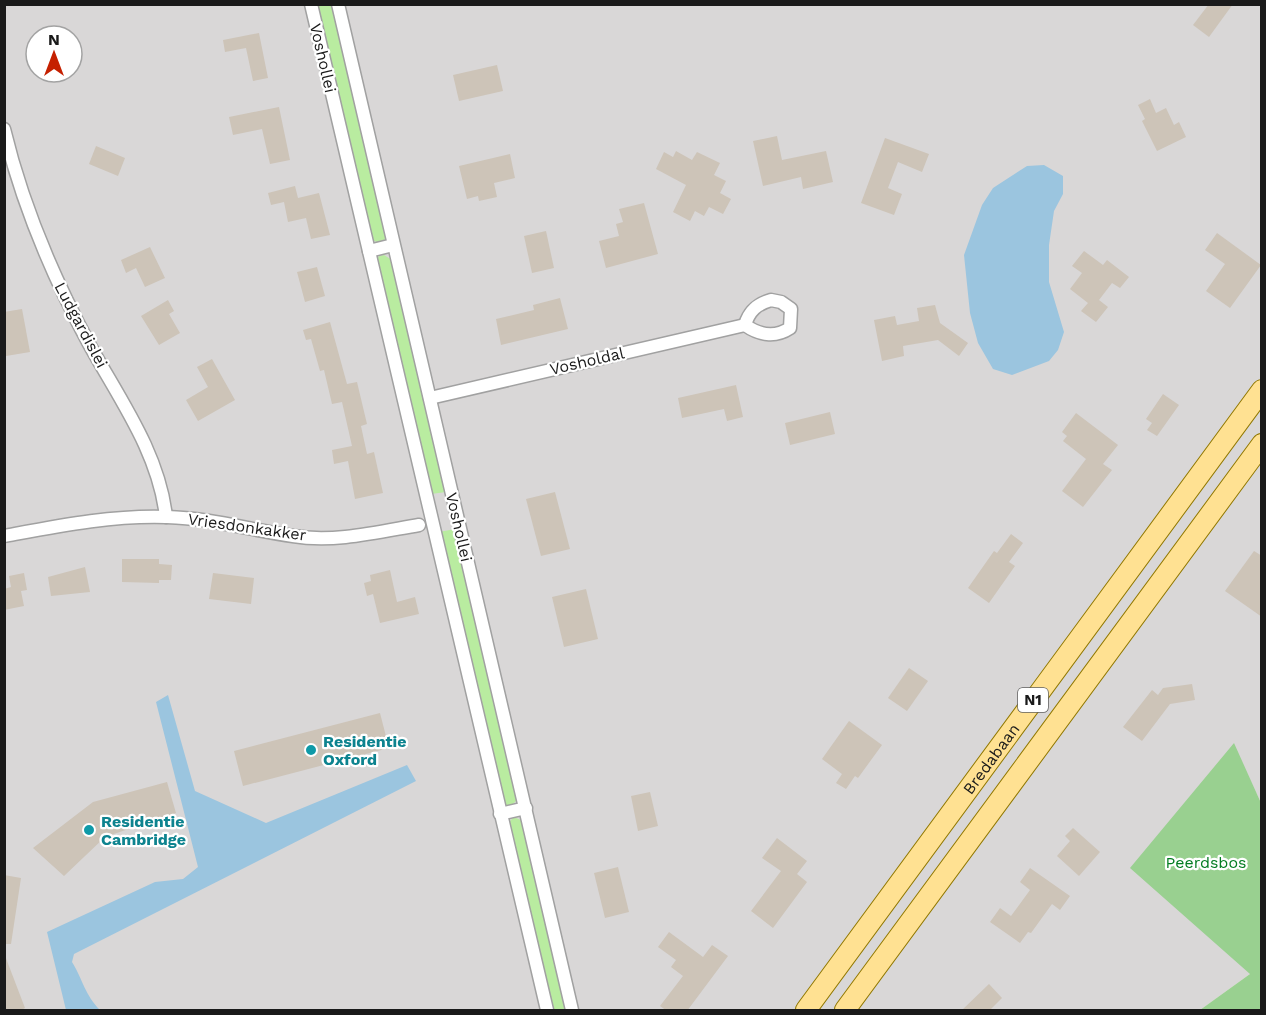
<svg xmlns="http://www.w3.org/2000/svg" width="1266" height="1015" font-family="'Work Sans',sans-serif">
  <rect width="100%" height="100%" fill="#edebdf"/>
  <path fill="#d9d7d7" fill-rule="evenodd" d="M5 5H1261V803L1233 743 1250 974 1200 1010H5ZM36 36H72V72H36Z"/>
  <g fill="#b9eca0">
    <path d="M317 5H332L386 236 384 241 379 243 370 239Z"/>
    <path d="M384 255 392 260 446 492 431 494 376 261 379 256Z"/>
    <path d="M455 529 518 799 512 805H506L503 802 439 532Z"/>
    <path d="M514 817 523 821 567 1010H551L509 822Z"/>
  </g>
  <path fill="#99d090" d="M1234 743 1261 803V1010H1200L1250 974 1130 868Z"/>
  <g fill="#9bc5df">
    <path d="M1044 165 1063 176V194L1054 211 1049 245V282L1064 332 1058 350 1049 361 1012 375 993 369 978 343 970 313 964 255 982 205 993 188 1027 166Z"/>
    <path d="M168 695 195 791 266 823 407 765 416 781 74 954 72 962C83 980 85 995 100 1010H66L47 932 155 882 183 879 198 867 156 702Z"/>
  </g>
  <g fill="#cdc4b8">
    <path d="M1209 4H1233L1209 37 1193 25Z"/>
    <path d="M259 33 268 78 253 81 246 48 225 52 223 40Z"/>
    <path d="M497 65 503 91 459 101 453 75Z"/>
    <path d="M1150 99 1156 113 1166 108 1174 125 1179 122 1186 137 1157 151 1142 121 1145 119 1138 105Z"/>
    <path d="M279 107 290 160 270 164 262 129 233 135 229 117Z"/>
    <path d="M777 136 782 160 826 151 833 182 803 189 801 177 763 186 753 141Z"/>
    <path d="M885 138 929 154 922 172 898 162 888 188 902 194 894 215 861 203Z"/>
    <path d="M96 146 125 158 118 176 89 164Z"/>
    <path d="M676 151 692 160 697 152 720 163 714 175 726 181 720 193 731 199 723 214 709 207 704 216 695 211 690 221 673 212 686 185 656 169 664 152 673 157Z"/>
    <path d="M510 154 515 178 494 183 497 197 479 201 478 196 467 199 459 166Z"/>
    <path d="M295 186 298 198 319 193 330 235 311 239 306 218 288 222 284 202 271 205 268 193Z"/>
    <path d="M644 203 658 254 606 268 599 241 619 236 616 224 623 222 619 209Z"/>
    <path d="M546 231 554 268 532 273 524 236Z"/>
    <path d="M1217 233 1261 265 1230 308 1206 291 1225 264 1205 250Z"/>
    <path d="M150 247 165 278 145 287 136 268 126 273 121 260Z"/>
    <path d="M1084 251 1103 265 1107 260 1129 277 1120 288 1112 283 1099 300 1108 307 1096 322 1081 311 1088 303 1070 289 1082 273 1072 266Z"/>
    <path d="M317 267 325 296 305 302 297 272Z"/>
    <path d="M560 298 568 329 501 345 496 319 534 310 533 305Z"/>
    <path d="M168 300 174 311 169 314 180 333 159 345 141 316Z"/>
    <path d="M935 305 940 323 968 343 959 356 938 340 903 346 904 356 882 361 874 320 895 316 897 325 919 321 917 308Z"/>
    <path d="M22 309 30 352 6 356 4 312Z"/>
    <path d="M330 322 347 384 357 382 367 424 361 426 367 454 374 452 383 493 355 499 348 461 334 464 332 450 352 446 342 402 332 404 324 370 320 371 311 339 306 340 303 330Z"/>
    <path d="M212 359 235 400 198 421 186 400 208 387 197 367Z"/>
    <path d="M736 385 743 417 727 421 724 409 682 418 678 398Z"/>
    <path d="M1163 394 1179 405 1157 436 1147 430 1152 423 1146 419Z"/>
    <path d="M830 412 835 434 790 445 785 423Z"/>
    <path d="M1076 413 1118 445 1103 464 1112 470 1083 507 1062 491 1086 459 1063 441 1067 436 1062 432Z"/>
    <path d="M555 492 570 549 541 556 526 499Z"/>
    <path d="M1011 534 1023 543 1009 562 1015 566 989 603 968 588 994 551 997 553Z"/>
    <path d="M1254 551 1262 556V617L1225 591Z"/>
    <path d="M122 559H159V564L172 565 171 580H159V583L122 582Z"/>
    <path d="M85 567 90 592 51 596 48 577Z"/>
    <path d="M390 570 397 602 415 597 419 614 380 623 373 594 367 596 364 583 371 581 370 575Z"/>
    <path d="M24 573 27 590 21 591 24 606 4 610V589L11 587 9 576Z"/>
    <path d="M213 573 254 578 251 604 209 599Z"/>
    <path d="M586 589 598 639 564 647 552 597Z"/>
    <path d="M909 668 928 681 907 711 888 698Z"/>
    <path d="M1192 684 1195 700 1170 704 1142 741 1123 727 1152 690 1158 695 1163 688Z"/>
    <path d="M380 713 389 748 243 786 234 751Z"/>
    <path d="M849 721 882 745 858 778 855 776 846 789 836 783 842 774 822 759Z"/>
    <path d="M167 782 176 813 105 837 64 876 33 848 93 802Z"/>
    <path d="M650 792 658 826 638 831 631 796Z"/>
    <path d="M1073 828 1100 852 1079 876 1057 856 1070 841 1065 836Z"/>
    <path d="M777 838 807 861 797 874 807 882 773 928 751 911 781 871 762 858Z"/>
    <path d="M618 867 629 912 605 918 594 873Z"/>
    <path d="M1030 868 1070 896 1060 910 1052 904 1031 933 1028 932 1020 943 990 922 1000 908 1011 916 1030 890 1020 882Z"/>
    <path d="M4 875 21 878 11 944H4Z"/>
    <path d="M669 932 703 957 712 945 728 956 687 1011H667L660 1006 683 976 671 967 676 960 658 947Z"/>
    <path d="M4 953 25 1008 19 1011H4Z"/>
    <path d="M989 984 1002 998 989 1011H961Z"/>
  </g>
  <g fill="none" stroke-linecap="round" stroke-linejoin="round">
    <defs>
      <g id="street">
        <path d="M311 4 547 1010"/>
        <path d="M338 4 572 1010"/>
        <path d="M4 129C22 204 51 273 88 342 118 397 159 452 166 517"/>
        <path d="M369 251 393 245"/>
        <path d="M771 300 781 302 791 309 790 328C775 338 759 335 745 325 749 311 757 304 771 300Z"/>
        <path d="M430 398 745 325"/>
        <path d="M4 536C58 526 112 515 167 517 210 518 250 530 293 536 334 543 378 532 419 525"/>
        <path d="M500 814 526 808"/>
      </g>
      <g id="primary">
        <path id="s1" d="M806 1010 1262 390"/>
        <path d="M845 1010 1262 444"/>
      </g>
    </defs>
    <use href="#street" stroke="#a1a1a1" stroke-width="15"/>
    <use href="#primary" stroke="#917800" stroke-width="22"/>
    <use href="#street" stroke="#fff" stroke-width="12"/>
    <use href="#primary" stroke="#ffe192" stroke-width="20"/>
  </g>
  <g fill="#0f9aa8" stroke="#fff" stroke-width="2">
    <circle cx="311" cy="750" r="6"/>
    <circle cx="89" cy="830" r="6"/>
  </g>
  <g text-anchor="middle" dominant-baseline="central" stroke-width="4.5" stroke-linejoin="round" paint-order="stroke">
    <rect fill="#fff" stroke="#5f5f5f" stroke-width="1.5" x="1018" y="688" width="30" height="24" rx="4.5"/>
    <g font-size="15" font-weight="bold" fill="#1a1a1a">
      <text x="1033" y="700">N1</text>
    </g>
    <g font-size="16" fill="#1a1a1a" stroke="#fff">
      <text transform="translate(323 58) rotate(77)">Voshollei</text>
      <text transform="translate(81 325) rotate(62)">Ludgardislei</text>
      <text transform="translate(587 361) rotate(-13)">Vosholdal</text>
      <text transform="translate(247 527) rotate(8)">Vriesdonkakker</text>
      <text transform="translate(459 527) rotate(77)">Voshollei</text>
      <text stroke="none"><textPath href="#s1" startOffset="312">Bredabaan</textPath></text>
    </g>
    <g font-size="16" font-weight="bold" fill="#0d838f" stroke="#fff" text-anchor="start">
      <text x="323" y="741">Residentie<tspan x="323" dy="18">Oxford</tspan></text>
      <text x="101" y="821">Residentie<tspan x="101" dy="18">Cambridge</tspan></text>
    </g>
    <g font-size="16" fill="#047d22" stroke="#fff">
      <text x="1206" y="862">Peerdsbos</text>
    </g>
  </g>
  <rect width="1266" height="1015" fill="none" stroke="#1a1a1a" stroke-width="12"/>
  <g transform="translate(54 54)"><circle r="28" fill="#ffffff" stroke="#a3a3a3" stroke-width="1.5"/>
  <path d="M0-4.5L10 22L0 15L-10 22Z" fill="#c52000"/>
  <text y="-9" font-size="16" font-weight="bold" text-anchor="middle" fill="#1a1a1a">N</text>
  </g>
</svg>
